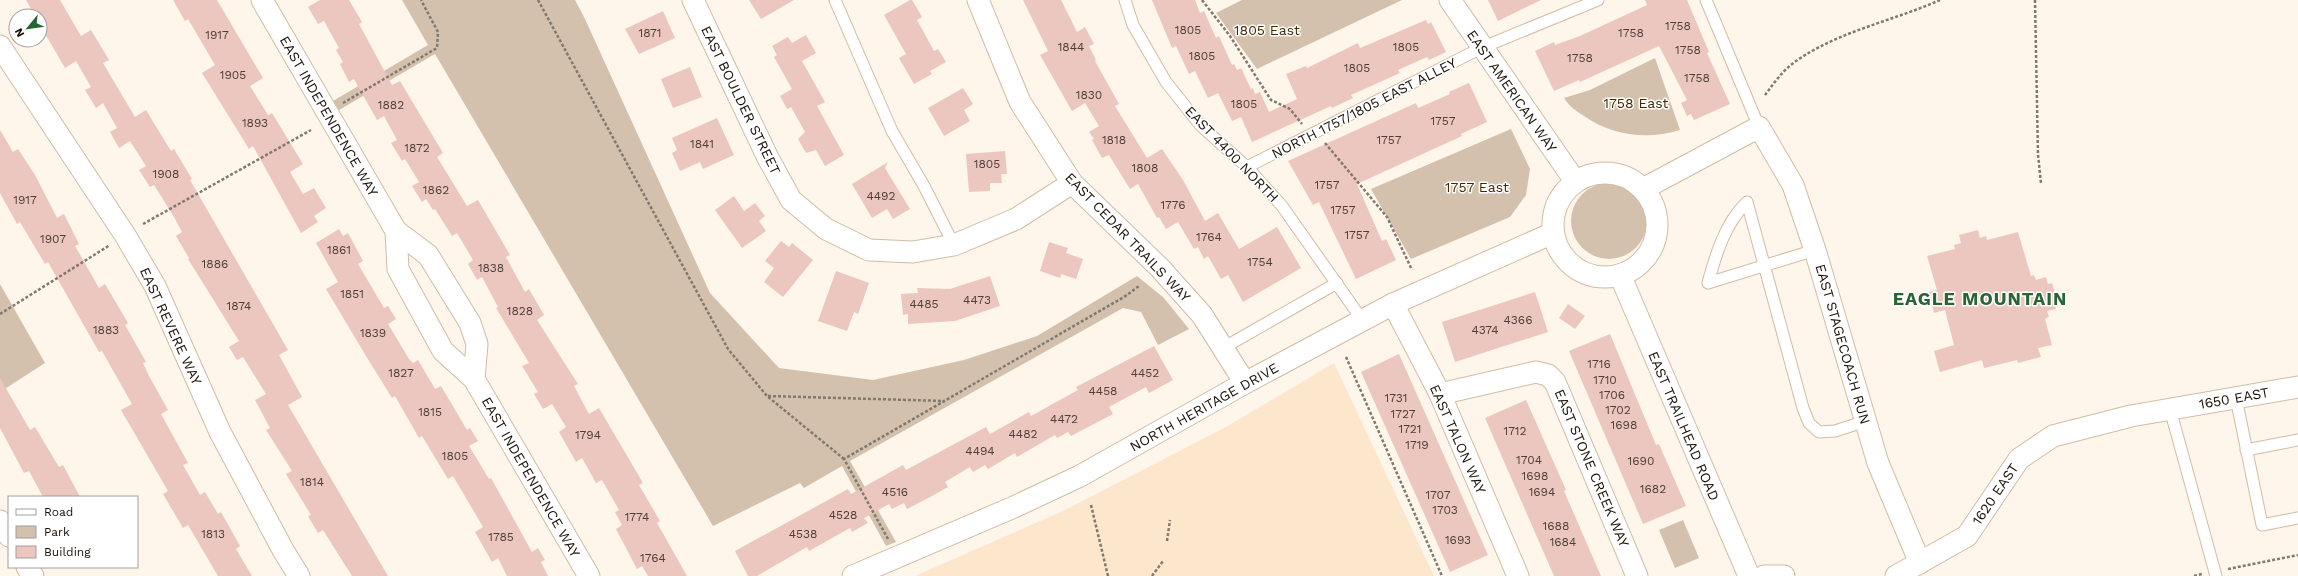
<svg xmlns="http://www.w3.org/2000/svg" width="2298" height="576" font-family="'Work Sans',sans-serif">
  <rect width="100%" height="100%" fill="#fef5eb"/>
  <path fill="#fce6cc" d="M1334 363 1434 576H915L1063 511 1226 427Z"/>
  <g fill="#d3c1ad">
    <path d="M402 0H575L585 19 710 293 779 368 873 380 964 360 1037 336 1137 276 1164 298 1189 329 1158 345 1141 312 1123 308 850 461 896 542 886 546 842 466 804 488 800 483 713 526 435 54 339 110 333 101 428 45Z"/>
    <path d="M1242 0H1402L1257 69 1216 13Z"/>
    <path d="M1655 58 1680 130C1648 140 1612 136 1584 116 1576 111 1569 106 1564 98L1590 90Z"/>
    <path d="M1511 129 1530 169 1526 195 1510 217 1411 259 1371 189Z"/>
    <circle cx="1609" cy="221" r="38"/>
    <path d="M0 284 45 363 0 392Z"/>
    <path d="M1683 520 1699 558 1675 568 1659 530Z"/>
  </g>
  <g fill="#ebc7c0">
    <path d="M26 0H60L81 36 91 30 109 60 103 63 135 117 146 110 171 151 174 149 192 179 190 180 288 350 279 355 302 397 288 405 388 576H352L323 530 318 533 308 516 311 515 286 474 292 471 266 430 270 428 255 400 266 394 243 357 237 360 229 347 239 341 188 259 189 258 176 236 182 232 174 217 154 185 150 187 139 170 146 166 130 141 119 148 110 132 117 128 103 103 96 108 85 90 91 87 76 61 65 68 40 25V16H35Z"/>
    <path d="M173 0H217L263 78 250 86 268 115 272 113 303 164 290 172 303 194 314 188 326 208 314 216 318 222 301 233 253 146 249 149 202 73 215 65 188 19 185 21Z"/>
    <path d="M320 0H349L362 22 359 24 392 85 400 81 443 153 437 157 467 206 478 200 510 255 506 257 525 292 529 289 544 315 537 320 578 384 574 386 589 414 599 408 643 483 639 485 660 521 657 523 687 576H648L642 566 637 569 616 529 622 525 615 512 619 510 602 480 596 483 582 458 576 462 559 432 566 427 552 404 543 409 534 394 538 392 522 366 529 363 496 308 498 307 482 277 477 280 468 264 473 260 457 233 452 236 435 209 433 210 426 199 422 202 412 186 419 182 405 159 402 161 391 143 397 140 384 116 377 120 354 79 349 82 340 64 343 62 336 50 339 48 324 21 318 24 308 7Z"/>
    <path d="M749 0H794L761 19Z"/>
    <path d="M910 0H912L922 17 917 20 934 51 938 49 946 62 930 71 932 74 914 84 899 58 906 54 884 15Z"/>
    <path d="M1023 0H1061L1077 32 1085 27 1094 44 1089 46 1096 60 1095 61 1119 104 1115 106 1147 158 1162 149 1183 180 1205 221 1218 213 1239 249 1277 227 1301 268 1243 302 1228 275 1221 279 1208 256 1204 259 1198 247 1194 249 1178 222 1166 229 1159 217 1157 218 1138 184 1130 189 1109 155 1102 158 1092 140 1094 139 1089 132 1099 126 1085 103 1072 111 1040 55 1048 51Z"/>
    <path d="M1152 0H1195L1200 13 1204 11 1216 38 1219 36 1232 65 1234 64 1237 70 1241 68 1251 89 1253 88 1255 94 1260 92 1269 112 1297 99 1286 74 1306 66 1307 68 1358 43 1360 48 1426 20 1428 24 1431 22 1446 52 1429 60 1427 57 1398 70 1400 73 1351 95 1353 98 1332 108 1331 106 1252 142 1241 117 1232 121 1218 93 1208 98 1195 71 1189 74 1176 46 1172 48Z"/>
    <path d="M1488 0H1541L1498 21Z"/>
    <path d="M1645 0H1687L1709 52 1707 53 1730 104 1694 120 1691 114 1687 116 1681 103 1687 100 1659 46 1580 82 1579 80 1554 91 1535 51 1554 42 1555 45 1580 36 1647 5Z"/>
    <path d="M663 11 675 38 639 54 625 29Z"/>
    <path d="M806 35 816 53 802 61 825 102 817 106 844 155 825 166 816 150 806 153 798 139 805 132 791 107 787 109 780 96 792 89 774 57 777 55 772 46 788 37 792 43Z"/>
    <path d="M690 67 702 97 673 108 661 79Z"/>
    <path d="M1469 83 1487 122 1461 134 1462 136 1357 184 1382 241 1386 239 1396 260 1356 279 1319 202 1313 205 1288 161 1416 103 1418 108 1450 94 1449 92Z"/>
    <path d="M963 88 973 104 964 110 970 121 944 136 928 108Z"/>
    <path d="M717 118 734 155 703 169 700 162 680 171 672 153 677 150 672 138Z"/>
    <path d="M0 130 13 152 18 149 35 175 57 218 64 214 79 244 75 246 99 288 105 284 128 323 125 325 146 362 143 363 149 376 168 410 161 414 188 463 183 465 200 495 205 492 218 514 221 512 240 546 236 549 252 576H218L188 525 183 528 163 494 168 491 121 410 132 404 102 351 99 352 48 262 45 264 20 222 17 224 0 193Z"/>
    <path d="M1005 151 1007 174H1001L1002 183H990V191L969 192 966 154Z"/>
    <path d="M888 162 885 168 910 209 893 219 887 209 872 218 852 184Z"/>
    <path d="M734 196 744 211 755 203 765 216 759 221 766 231 742 248 715 210Z"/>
    <path d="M339 229 343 236 348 233 363 261 358 264 384 308 388 306 396 319 388 324 409 359 413 363 418 360 435 389 441 386 467 430 470 428 478 441 469 446 489 479 491 478 532 552 538 548 545 560 541 562 548 576H507L498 558 492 562 475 532 483 527 453 476 448 479 422 436 419 438 395 396 392 398 366 356 326 289 338 282 316 243Z"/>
    <path d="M1978 230 1980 238 1986 236 1987 240 2018 232 2031 276 2034 275 2036 280 2046 277 2048 284 2052 283 2057 301 2054 302 2056 309 2047 311 2049 317 2045 319 2052 345 2038 348 2041 357 2018 363 2017 360 1984 368 1982 360 1940 372 1934 351 1954 345 1945 310 1934 313 1929 292 1937 290 1927 256 1955 249 1954 245 1961 243 1959 235Z"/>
    <path d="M781 241 789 247 792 243 813 260 783 297 764 282 774 268 765 261Z"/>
    <path d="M1049 242 1068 248 1066 253 1083 259 1076 279 1061 274 1060 278 1040 271Z"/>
    <path d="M836 271 869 283 858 314 854 312 847 331 818 321Z"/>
    <path d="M990 276 1000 306 955 321 908 324V314L903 315 901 294 918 293 917 288 950 289Z"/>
    <path d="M1535 292 1548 332 1455 362 1442 322Z"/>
    <path d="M1568 304 1585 316 1575 329 1559 318Z"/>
    <path d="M1610 334 1656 445 1659 444 1686 506 1643 524 1569 351Z"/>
    <path d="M1154 346 1173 380 1149 393 1146 387 1109 407 1113 414 1071 436 1068 432 1057 438 1055 435 1017 457 1015 453 988 469 985 465 973 472 970 467 945 482 948 487 932 496 907 509 904 503 892 509 889 504 864 518 868 523 852 532 850 528 809 551 807 547 757 576H748L735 551 848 489 851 494 903 465 906 470 986 427 990 434 1029 412 1031 416 1078 390 1076 387Z"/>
    <path d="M1399 354 1488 555 1450 572 1361 372Z"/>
    <path d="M0 378 30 430 35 427 59 467 63 465 80 497H43L29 471 24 473 0 428Z"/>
    <path d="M1526 400 1566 490 1564 491 1601 576H1554L1485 418Z"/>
  </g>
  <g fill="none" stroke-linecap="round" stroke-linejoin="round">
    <defs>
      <g id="lane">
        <path d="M835 0 892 131 924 186 954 245"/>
        <path d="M1125 0 1133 25 1166 82 1201 126 1247 167 1282 206 1363 321"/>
        <path d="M1706 0 1759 127"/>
        <path d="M1247 167 1481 48 1598 0"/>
        <path d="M1815 250 1708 283C1716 254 1725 223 1747 202L1803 408 1809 423 1819 432 1835 431 1866 421"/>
        <path d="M1223 348 1337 283"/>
        <path d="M2236 398 2262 525 2298 518"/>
        <path d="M2170 409 2216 576"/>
        <path d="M2246 450 2298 440"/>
      </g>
      <g id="street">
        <path d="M262 0 396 231 428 255 470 323 477 344 474 379"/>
        <path d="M693 0 767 156 791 200 826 229 869 250 913 252 954 245 1016 219 1072 183"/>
        <path d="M978 0 1020 102 1072 183 1160 268 1202 315 1245 383"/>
        <path d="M1450 0 1575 181"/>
        <path d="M0 46 125 235 155 286 220 432 283 550 299 576"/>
        <circle cx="1605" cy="225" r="52"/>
        <path d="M1643 189 1759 127 1793 185 1815 250 1878 463 1920 563"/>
        <path d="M396 231 398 269 443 351 474 379 589 576"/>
        <path d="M1620 275 1749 576"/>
        <path d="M1393 304 1440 394 1518 576"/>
        <path d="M1440 394 1536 372 1548 375 1555 382 1637 576"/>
        <path d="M0 521 9 536"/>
        <path d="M27 567 33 576"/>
        <path d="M853 576 1014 507 1080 476 1245 383 1393 304 1553 233"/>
        <path d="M1764 576H1784"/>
        <path d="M1896 576 1967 536 2019 459 2053 436 2131 416 2298 387"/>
      </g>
    </defs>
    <use href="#lane" stroke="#d2bca4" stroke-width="13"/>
    <use href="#street" stroke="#d2bca4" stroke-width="23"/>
    <g stroke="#81796f" stroke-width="2.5" stroke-dasharray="3 2" stroke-linecap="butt">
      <path d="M538 0 728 349 767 396 844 459"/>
      <path d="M1202 0 1230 36 1271 100 1290 109 1302 124"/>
      <path d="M2035 0 2038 155 2041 183"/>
      <path d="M1765 95C1774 83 1783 70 1796 61 1839 31 1893 21 1940 0"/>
      <path d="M343 103 437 48 438 32 421 0"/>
      <path d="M1325 143 1387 217 1412 270"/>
      <path d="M143 224 311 130"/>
      <path d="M0 314 110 245"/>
      <path d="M1346 357 1442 576"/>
      <path d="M768 396 945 401"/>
      <path d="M1091 505 1108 576"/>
      <path d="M888 539 844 459 1124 297 1139 286"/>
      <path d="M1167 541 1170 520"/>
      <path d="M2228 569 2298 555"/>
      <path d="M1152 576 1163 561"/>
      <path d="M2194 576 2202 574"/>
    </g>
    <use href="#lane" stroke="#fff" stroke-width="11"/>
    <use href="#street" stroke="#fff" stroke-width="21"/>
  </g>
  <g text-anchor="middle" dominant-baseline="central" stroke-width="3" stroke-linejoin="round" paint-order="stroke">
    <g font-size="12" fill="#4e3e36">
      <text x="1678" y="26">1758</text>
      <text x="1188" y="30">1805</text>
      <text x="650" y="33">1871</text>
      <text x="1631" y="33">1758</text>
      <text x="217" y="35">1917</text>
      <text x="1071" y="47">1844</text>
      <text x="1406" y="47">1805</text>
      <text x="1688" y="50">1758</text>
      <text x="1202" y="56">1805</text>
      <text x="1580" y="58">1758</text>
      <text x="1357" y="68">1805</text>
      <text x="233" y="75">1905</text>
      <text x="1697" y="78">1758</text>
      <text x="1089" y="95">1830</text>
      <text x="1244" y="104">1805</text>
      <text x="391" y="105">1882</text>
      <text x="1443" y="121">1757</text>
      <text x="255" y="123">1893</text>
      <text x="1114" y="140">1818</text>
      <text x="1389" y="140">1757</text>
      <text x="702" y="144">1841</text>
      <text x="417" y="148">1872</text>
      <text x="987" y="164">1805</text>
      <text x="1145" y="168">1808</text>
      <text x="166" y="174">1908</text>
      <text x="1327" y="185">1757</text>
      <text x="436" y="190">1862</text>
      <text x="881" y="196">4492</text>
      <text x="25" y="200">1917</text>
      <text x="1173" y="205">1776</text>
      <text x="1343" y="210">1757</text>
      <text x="1357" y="235">1757</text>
      <text x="1209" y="237">1764</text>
      <text x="53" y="239">1907</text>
      <text x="339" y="250">1861</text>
      <text x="1260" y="262">1754</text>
      <text x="215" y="264">1886</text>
      <text x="491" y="268">1838</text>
      <text x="352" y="294">1851</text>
      <text x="977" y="300">4473</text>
      <text x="924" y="304">4485</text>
      <text x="239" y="306">1874</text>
      <text x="520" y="311">1828</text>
      <text x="1518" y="320">4366</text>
      <text x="106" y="330">1883</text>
      <text x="1485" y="330">4374</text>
      <text x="373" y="333">1839</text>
      <text x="1599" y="364">1716</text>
      <text x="401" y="373">1827</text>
      <text x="1145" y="373">4452</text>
      <text x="1605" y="380">1710</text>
      <text x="1103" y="391">4458</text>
      <text x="1612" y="395">1706</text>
      <text x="1396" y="398">1731</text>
      <text x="1618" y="410">1702</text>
      <text x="430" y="412">1815</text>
      <text x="1403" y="414">1727</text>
      <text x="1064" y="419">4472</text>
      <text x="1624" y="425">1698</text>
      <text x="1410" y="429">1721</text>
      <text x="1515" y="431">1712</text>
      <text x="1023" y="434">4482</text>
      <text x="588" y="435">1794</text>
      <text x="1417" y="445">1719</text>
      <text x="980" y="451">4494</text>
      <text x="455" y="456">1805</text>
      <text x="1529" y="460">1704</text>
      <text x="1641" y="461">1690</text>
      <text x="1535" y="476">1698</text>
      <text x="312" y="482">1814</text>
      <text x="1653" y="489">1682</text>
      <text x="895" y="492">4516</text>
      <text x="1542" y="492">1694</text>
      <text x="1438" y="495">1707</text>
      <text x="1445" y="510">1703</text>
      <text x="843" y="515">4528</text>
      <text x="637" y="517">1774</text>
      <text x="1556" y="526">1688</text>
      <text x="213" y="534">1813</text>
      <text x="803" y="534">4538</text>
      <text x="501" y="537">1785</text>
      <text x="1458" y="540">1693</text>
      <text x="1563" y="542">1684</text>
      <text x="653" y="558">1764</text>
    </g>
    <g font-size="14" fill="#442800" stroke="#fff">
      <text x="1267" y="30">1805 East</text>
      <text x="1636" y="103">1758 East</text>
      <text x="1477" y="187">1757 East</text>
    </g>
    <g font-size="14" fill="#191108" stroke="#fff">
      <text transform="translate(1512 91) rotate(55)">EAST AMERICAN WAY</text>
      <text transform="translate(741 100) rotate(64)">EAST BOULDER STREET</text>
      <text transform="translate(1364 108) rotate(-27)">NORTH 1757/1805 EAST ALLEY</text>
      <text transform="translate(329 116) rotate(60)">EAST INDEPENDENCE WAY</text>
      <text transform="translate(1232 154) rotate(46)">EAST 4400 NORTH</text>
      <text transform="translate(1128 237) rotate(46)">EAST CEDAR TRAILS WAY</text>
      <text transform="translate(171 326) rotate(65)">EAST REVERE WAY</text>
      <text transform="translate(1843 344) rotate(74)">EAST STAGECOACH RUN</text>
      <text transform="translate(2234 398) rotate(-10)">1650 EAST</text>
      <text transform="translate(1204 407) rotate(-29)">NORTH HERITAGE DRIVE</text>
      <text transform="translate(1684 426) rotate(67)">EAST TRAILHEAD ROAD</text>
      <text transform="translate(1458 439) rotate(66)">EAST TALON WAY</text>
      <text transform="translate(1592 468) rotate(67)">EAST STONE CREEK WAY</text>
      <text transform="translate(531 477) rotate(60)">EAST INDEPENDENCE WAY</text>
      <text transform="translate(1995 494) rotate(-56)">1620 EAST</text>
    </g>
    <g font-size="18" font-weight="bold" letter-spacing="1" fill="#296534" stroke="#fff">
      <text x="1980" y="298">EAGLE MOUNTAIN</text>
    </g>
  </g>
  <rect x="8" y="496" width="130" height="72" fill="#ffffff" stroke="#a3a09c"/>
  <rect x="16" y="509" width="20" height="6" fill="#ffffff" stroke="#a3a09c"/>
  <text x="44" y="516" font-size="12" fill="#191108">Road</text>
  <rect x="16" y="526" width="20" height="12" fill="#d3c1ad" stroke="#a3a09c"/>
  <text x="44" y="536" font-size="12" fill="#191108">Park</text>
  <rect x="16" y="546" width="20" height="12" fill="#ebc7c0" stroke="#a3a09c"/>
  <text x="44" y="556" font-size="12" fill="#191108">Building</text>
  <g transform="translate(28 28) rotate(241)"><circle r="19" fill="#ffffff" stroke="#a3a09c"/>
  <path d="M0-3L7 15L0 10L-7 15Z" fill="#256732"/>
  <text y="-6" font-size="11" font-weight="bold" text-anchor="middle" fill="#191108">N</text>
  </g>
</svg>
